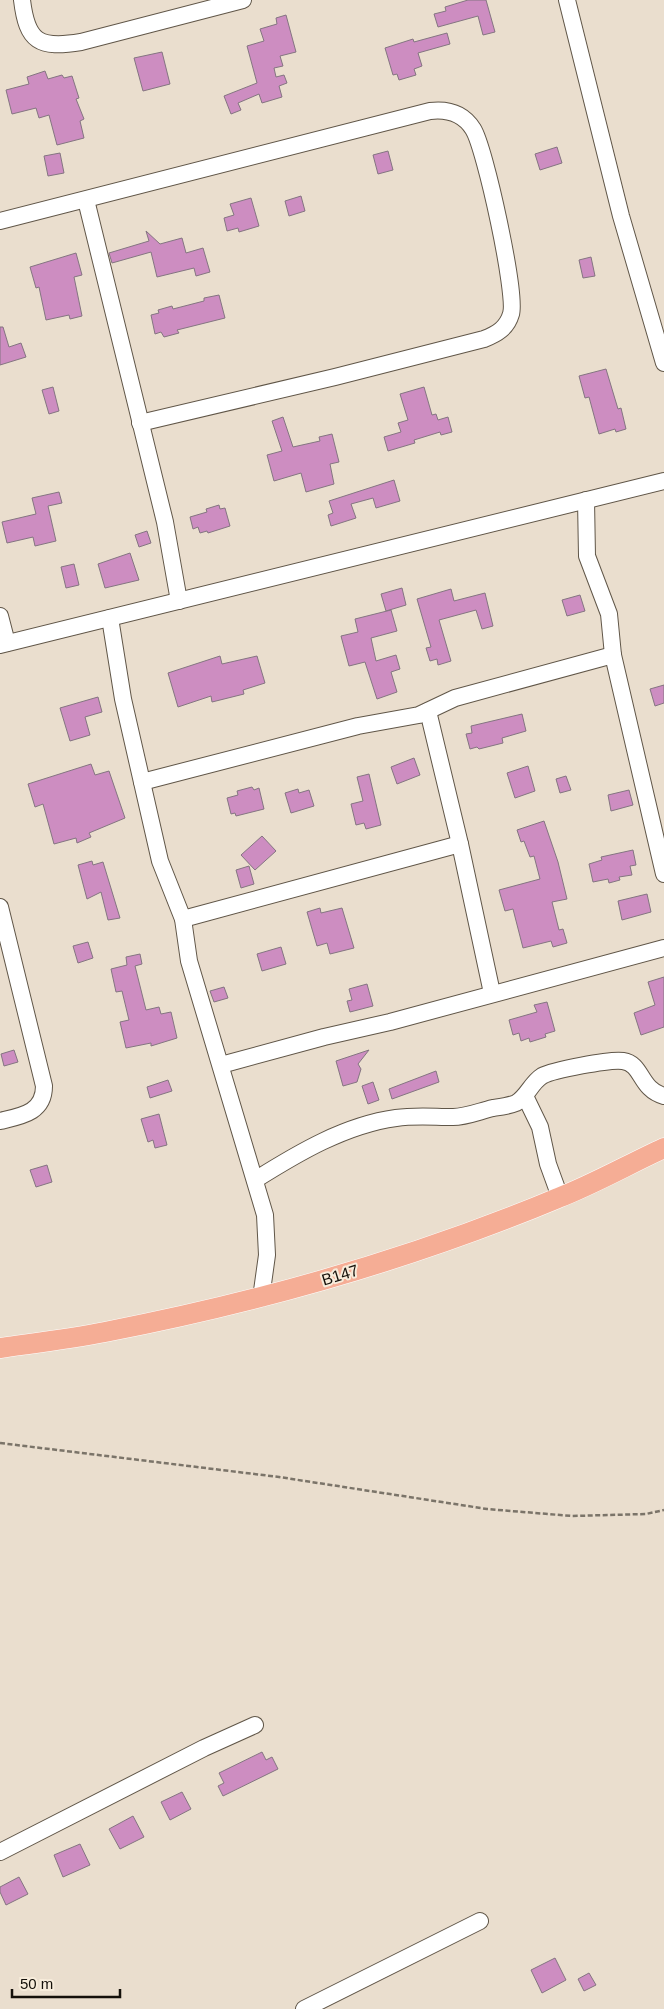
<svg xmlns="http://www.w3.org/2000/svg" width="664" height="2009" font-family="Helvetica,sans-serif">
  <rect width="100%" height="100%" fill="#eadece"/>
  <g fill="#cd8dc1" stroke="#847581">
    <path d="M468 0H486L495 32 483 35 478 16 438 27 434 14 446 11 445 7Z"/>
    <path d="M286 15 296 52 280 56 283 66 274 68 276 77 284 75 287 83 279 86 282 97 262 103 259 94 238 103 241 110 231 114 224 96 257 83 247 46 264 41 260 29 277 24 276 18Z"/>
    <path d="M447 33 450 44 418 53 422 66 414 69 416 75 399 80 397 74 393 75 385 48 413 39 414 42Z"/>
    <path d="M162 52 170 84 143 91 134 58Z"/>
    <path d="M45 71 48 79 62 75 64 78 72 76 79 98 76 99 84 119 80 121 84 138 57 145 49 115 39 118 36 108 12 114 6 90 29 84 27 77Z"/>
    <path d="M557 147 562 163 540 170 535 154Z"/>
    <path d="M388 151 393 170 378 174 373 155Z"/>
    <path d="M60 153 64 173 48 176 44 156Z"/>
    <path d="M301 196 305 211 289 216 285 201Z"/>
    <path d="M251 198 259 226 239 232 238 228 227 231 224 218 234 215 230 204Z"/>
    <path d="M146 231 160 244 182 238 186 253 203 248 210 272 196 276 194 268 157 277 151 252 112 263 109 253 149 241Z"/>
    <path d="M76 253 82 275 74 277 82 316 70 319 69 315 46 320 39 287 36 288 30 267Z"/>
    <path d="M591 257 595 276 583 278 579 260Z"/>
    <path d="M219 295 225 318 177 330 179 333 164 337 161 332 155 334 151 315 159 313 158 310 172 306 173 309 204 301V298Z"/>
    <path d="M0 327H3L9 347 21 343 26 357 0 365Z"/>
    <path d="M606 369 618 409 621 408 626 429 616 432 615 429 599 434 589 397 585 398 579 376Z"/>
    <path d="M53 387 59 411 49 414 42 390Z"/>
    <path d="M424 387 432 415 436 414 438 420 448 417 452 432 441 435 440 432 414 440 415 443 388 451 384 437 401 432 398 423 408 420 400 394Z"/>
    <path d="M283 417 293 447 320 441 319 437 332 434 339 462 330 464 334 484 306 492 301 473 274 481 267 455 282 451 272 421Z"/>
    <path d="M394 480 400 501 376 508 373 498 351 504 356 518 331 526 328 515 333 513 329 501Z"/>
    <path d="M59 492 62 503 48 506 56 541 35 546 33 537 7 543 2 522 36 514 32 498Z"/>
    <path d="M219 505 220 509 225 508 230 526 208 533 207 531 200 533 198 527 193 529 190 517 207 512 206 509Z"/>
    <path d="M147 531 151 543 139 547 135 535Z"/>
    <path d="M130 553 139 580 105 588 98 564Z"/>
    <path d="M74 564 79 585 66 588 61 567Z"/>
    <path d="M402 588 406 605 386 611 381 594Z"/>
    <path d="M451 589 454 601 485 593 493 626 482 629 476 610 439 620 451 661 438 665 437 659 430 661 426 648 431 647 417 599Z"/>
    <path d="M580 595 585 611 567 616 562 600Z"/>
    <path d="M391 610 397 631 371 638 376 661 396 655 400 669 391 672 397 692 377 699 365 662 349 666 341 636 358 632 355 619Z"/>
    <path d="M220 656 222 664 257 656 265 683 243 690 244 694 212 702 211 696 178 707 168 673Z"/>
    <path d="M664 685V703L655 706 650 689Z"/>
    <path d="M98 697 102 712 85 717 90 735 70 741 60 708Z"/>
    <path d="M522 714 526 731 502 738 503 743 479 749 477 747 470 749 466 734 472 733 471 726Z"/>
    <path d="M414 758 420 775 397 784 391 767Z"/>
    <path d="M91 764 95 775 109 771 125 818 89 833 91 837 77 843 76 838 54 844 43 804 35 807 28 784Z"/>
    <path d="M528 766 535 791 515 798 507 773Z"/>
    <path d="M369 774 381 825 366 829 364 823 356 825 351 804 363 801 357 777Z"/>
    <path d="M566 776 571 790 560 793 556 779Z"/>
    <path d="M252 787 254 790 259 788 264 809 236 816 235 813 231 814 227 798 238 795 237 791Z"/>
    <path d="M298 789 299 793 309 790 314 806 291 813 285 793Z"/>
    <path d="M629 790 633 805 611 811 608 795Z"/>
    <path d="M544 821 558 862 567 899 552 902 559 930 563 929 567 943 553 947 551 941 523 948 513 909 505 911 499 890 540 879 534 856 530 857 524 841 521 842 517 830Z"/>
    <path d="M262 836 276 851 255 870 241 855Z"/>
    <path d="M633 850 636 865 630 866 632 875 619 877 620 880 609 883 608 879 593 882 589 864 602 860 601 857Z"/>
    <path d="M92 861 93 865 103 862 120 918 108 920 101 892 87 899 78 865Z"/>
    <path d="M249 866 254 884 241 888 236 870Z"/>
    <path d="M647 894 651 912 622 920 618 901Z"/>
    <path d="M320 908 321 913 342 908 354 948 330 954 327 943 317 946 307 912Z"/>
    <path d="M88 942 93 958 78 963 73 946Z"/>
    <path d="M281 947 286 964 262 971 257 954Z"/>
    <path d="M140 954 142 964 135 966 146 1010 159 1007 161 1014 171 1012 177 1038 151 1046V1043L126 1048 120 1022 129 1020 122 991 116 992 111 969 127 965 126 957Z"/>
    <path d="M664 977V1027L641 1035 634 1013 655 1005 648 982Z"/>
    <path d="M367 984 373 1006 350 1012 347 1001 352 1000 349 989Z"/>
    <path d="M224 987 228 998 214 1002 210 991Z"/>
    <path d="M547 1002 555 1031 545 1034 546 1037 530 1042 529 1038 521 1041 519 1033 513 1035 509 1020 537 1012 534 1005Z"/>
    <path d="M14 1050 18 1062 4 1066 1 1054Z"/>
    <path d="M369 1050 358 1064 361 1069 357 1082 343 1086 336 1061Z"/>
    <path d="M436 1071 439 1082 392 1099 389 1089Z"/>
    <path d="M168 1080 172 1091 150 1098 147 1087Z"/>
    <path d="M373 1082 379 1100 368 1104 362 1086Z"/>
    <path d="M159 1114 167 1145 155 1148 153 1140 148 1142 141 1119Z"/>
    <path d="M47 1165 52 1182 36 1187 30 1170Z"/>
    <path d="M262 1752 266 1760 272 1757 278 1769 223 1796 218 1786 224 1783 219 1773Z"/>
    <path d="M182 1792 191 1809 170 1820 161 1802Z"/>
    <path d="M133 1816 144 1837 120 1849 109 1829Z"/>
    <path d="M80 1844 90 1865 63 1877 54 1855Z"/>
    <path d="M19 1877 28 1894 6 1905 0 1892V1887Z"/>
    <path d="M555 1958 566 1980 542 1993 531 1970Z"/>
    <path d="M589 1973 596 1985 584 1991 578 1979Z"/>
  </g>
  <g fill="none" stroke-linecap="round" stroke-linejoin="round">
    <defs>
      <g id="minor">
        <path d="M22 0C27 42 39 49 81 42L243 0"/>
        <path d="M567 0 621 216 664 363"/>
        <path d="M86 200 165 522 179 601"/>
        <path d="M0 221 430 111C447 109 463 113 473 129 485 147 517 295 511 314 507 328 497 334 484 339L335 377 140 423"/>
        <path d="M586 500 587 556 609 614 613 655 664 874"/>
        <path d="M0 616 7 643"/>
        <path d="M110 618 123 699 160 861 183 919 189 961 265 1215 267 1255 261 1298"/>
        <path d="M0 645 664 481"/>
        <path d="M428 711 460 844 492 993"/>
        <path d="M142 782 358 726 419 715 455 698 613 655"/>
        <path d="M0 907 44 1086C44 1113 21 1116 0 1121"/>
        <path d="M183 919 460 844"/>
        <path d="M221 1065 324 1037 390 1022 664 948"/>
        <path d="M525 1096 540 1127 548 1164 560 1197"/>
        <path d="M255 1180C298 1153 345 1125 396 1118 415 1115 434 1117 453 1117 466 1117 480 1111 493 1108 500 1107 509 1106 516 1103 527 1097 531 1083 542 1076 553 1070 610 1059 623 1061 643 1064 639 1089 664 1096"/>
        <path d="M0 1852 204 1748 255 1725"/>
        <path d="M304 2009 480 1921"/>
      </g>
      <path id="major" d="M0 1348C35 1343 70 1339 105 1332 260 1302 412 1259 558 1198 594 1184 629 1164 664 1148"/>
    </defs>
    <use href="#minor" stroke="#605648" stroke-width="18"/>
    <use href="#major" stroke="#fff" stroke-width="21"/>
    <path stroke="#7b7469" stroke-width="2.5" stroke-dasharray="5 2.5" stroke-linecap="butt" d="M0 1443 279 1477 487 1509 572 1516 646 1514 664 1510"/>
    <use href="#minor" stroke="#fff" stroke-width="16"/>
    <use href="#major" stroke="#f5ad95" stroke-width="20"/>
  </g>
  <g text-anchor="middle" dominant-baseline="central" stroke-width="4" stroke-linejoin="round" paint-order="stroke">
    <g font-size="16" fill="#14100a" stroke="#f7ecdb">
      <text transform="translate(340 1275) rotate(-17)">B147</text>
    </g>
  </g>
  <path d="M12 1989v8h108v-8" fill="none" stroke="#14100a" stroke-width="2.5"/>
  <text x="20" y="1989" font-size="15" fill="#14100a" stroke="#f7ecdb" stroke-width="4" paint-order="stroke">50 m</text>
</svg>
